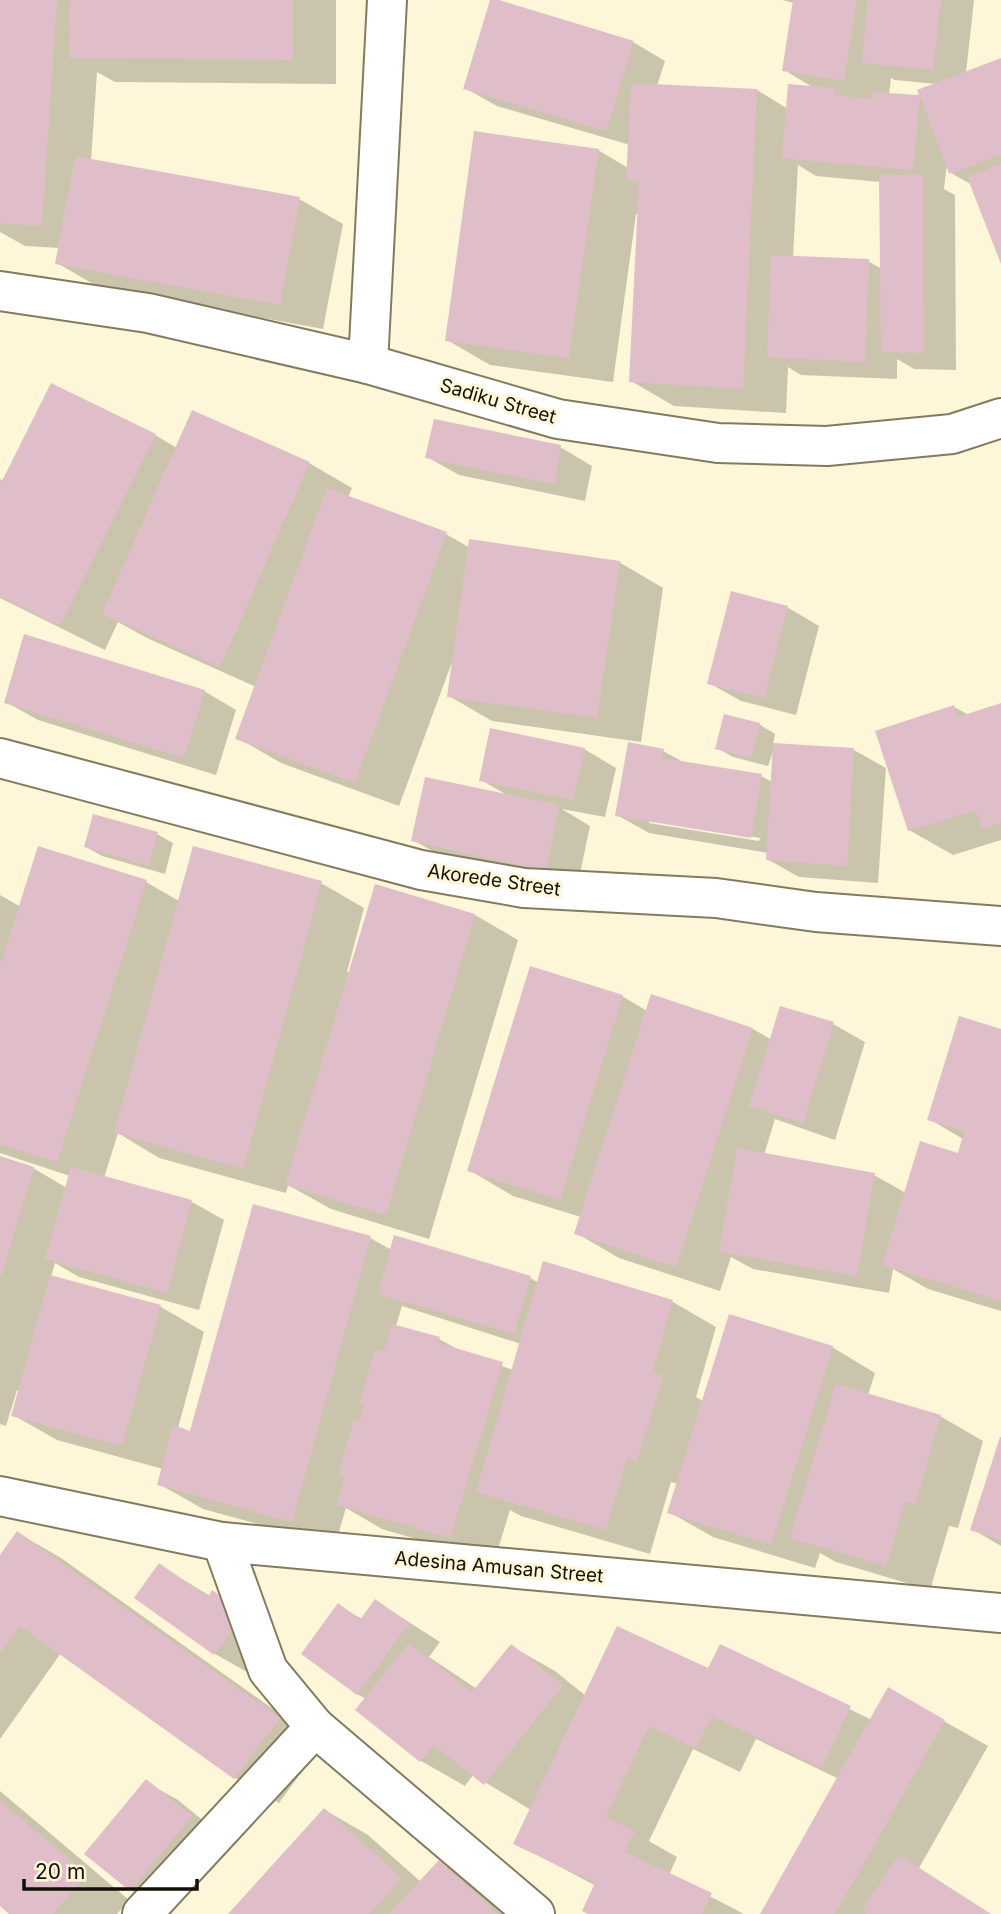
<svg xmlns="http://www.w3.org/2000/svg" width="1001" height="1914" font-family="Inter,sans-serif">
  <rect width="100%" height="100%" fill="#fef6d8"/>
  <g fill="#0003" fill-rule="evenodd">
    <path d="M0 0H336V84L115 82 97 72 91 161 299 199 343 224 323 329 100 288 57 263 60 248 25 246 0 232Z"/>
    <path d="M492 0 633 42 665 61 657 86 757 90 788 109 814 88 784 70 794 3 782 0H974L966 73 1001 60V260L972 185 951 173 947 162 944 189 955 195 956 370 914 369 897 359V379L801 375 788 367 786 413 674 406 631 381 639 214H636L613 382 490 365 447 340 598 150 628 168 630 145 497 106 465 88ZM891 78 895 80 936 84 922 97 889 95ZM798 165 816 176 881 182 882 269 868 261 793 258Z"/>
    <path d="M155 435 177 448 309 463 352 488 348 498 446 534 470 548 619 562 663 588 641 742 492 721 449 696 452 662 399 806 281 763 238 738 256 687 147 638 118 622 105 650 0 598V479L4 481Z"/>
    <path d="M560 447 592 466 585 501 459 475 427 457Z"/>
    <path d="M787 607 819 626 796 715 741 701 709 683Z"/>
    <path d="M204 691 236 710 216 775 38 720 6 702Z"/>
    <path d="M1001 705V840L953 855 909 830 954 707 969 715Z"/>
    <path d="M759 724 775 734 773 745 854 750 886 768 878 883 799 877 767 859 768 853 649 833 617 815 663 751 687 764 761 776 772 782 775 746 768 766 733 757 717 748ZM649 819 760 838 759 841 649 823Z"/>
    <path d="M584 749 616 768 605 817 562 809 590 826 577 888 445 858 413 840 507 795 481 780Z"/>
    <path d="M157 834 173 843 165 874 102 856 86 847Z"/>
    <path d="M146 882 179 901 321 883 364 908 347 972 350 973 376 886 475 915 518 940 429 1239 331 1209 288 1185 286 1193 159 1158 118 1133 104 1178 192 1202 224 1220 199 1310 79 1277 55 1263 51 1277 161 1307 204 1332 178 1428 192 1433 370 1238 392 1250 530 1278 539 1283 545 1264 673 1302 716 1327 696 1397 703 1401 832 1347 875 1373 868 1395 940 1416 983 1441 958 1528 949 1526 930 1590 836 1562 820 1553 815 1568 713 1537 669 1512 678 1484 671 1482 650 1554 521 1516 510 1510 494 1562 382 1529 346 1508 335 1545 203 1509 159 1484 163 1469 57 1440 13 1415 20 1391 17 1390 6 1426 0 1424V1158L33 1168 67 1188 70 1176 0 1153V895L21 907ZM402 1306 521 1344 513 1370 461 1351 439 1339 396 1326Z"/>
    <path d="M622 996 647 1011 652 997 753 1029 772 1040 833 1024 865 1042 835 1140 775 1119 764 1155 874 1175 906 1193 959 1156 963 1139 929 1119 1001 1031V1311L928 1289 893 1269 889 1293 753 1269 731 1257 720 1291 619 1258 576 1233 581 1217 513 1196 469 1170Z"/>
    <path d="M1001 1441V1546L972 1529Z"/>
    <path d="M18 1533 61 1558 322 1744 279 1803 235 1778 61 1653 0 1739V1558Z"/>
    <path d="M159 1565 210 1596 245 1611 276 1632 247 1672 215 1654Z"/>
    <path d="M376 1601 440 1642 429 1657 477 1689 511 1646 555 1671 586 1696 709 1670 721 1647 872 1720 889 1690 988 1746 919 1868 991 1914H762L839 1779 756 1739 740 1772 693 1749 649 1841 677 1857 669 1875 744 1914H590L596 1886 515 1843 531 1810 473 1775 465 1786 421 1761 357 1709 366 1699 357 1694 338 1605 362 1619Z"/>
    <path d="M146 1782 178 1800 222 1836 162 1908 131 1890Z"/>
    <path d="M0 1791 129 1900 117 1914H12L0 1904Z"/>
    <path d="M325 1810 368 1835 421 1882 439 1862 483 1887 512 1914H230Z"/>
  </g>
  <g fill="#e0bec9">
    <path d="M0 0H57L42 226 0 223Z"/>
    <path d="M70 0H293V60L69 58Z"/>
    <path d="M490 0H499L634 41 606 131 463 89Z"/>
    <path d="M793 0H857L844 81 782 71Z"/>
    <path d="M868 0H941L933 70 862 63Z"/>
    <path d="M1001 58V155L949 174 920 96 913 170 782 158 788 84 835 88 834 95 872 99V92L919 95 917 90Z"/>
    <path d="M631 83 757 89 743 389 629 382 639 181 626 180Z"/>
    <path d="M474 131 599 149 569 358 445 341Z"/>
    <path d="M75 156 300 197 280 305 55 264Z"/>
    <path d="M1001 164V264L967 177Z"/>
    <path d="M879 175H923L924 353 881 352Z"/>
    <path d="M771 255 869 259 865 362 767 357Z"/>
    <path d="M51 383 156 434 60 626 0 596V485Z"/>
    <path d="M192 410 310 462 220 667 102 614Z"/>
    <path d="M434 419 561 445 554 484 425 458Z"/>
    <path d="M327 488 447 532 355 783 235 739Z"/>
    <path d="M469 539 620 561 597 718 447 697Z"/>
    <path d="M731 591 788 606 764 698 707 684Z"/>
    <path d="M24 634 205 690 184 758 4 703Z"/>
    <path d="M1001 703V823L982 829 976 810 908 831 875 731 954 705 958 717Z"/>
    <path d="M724 714 760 723 751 758 715 749Z"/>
    <path d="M490 728 585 748 573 800 479 781Z"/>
    <path d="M628 742 664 749 662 758 762 774 751 838 615 816Z"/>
    <path d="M773 743 854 748 847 866 766 860Z"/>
    <path d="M425 777 559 805 546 871 411 841Z"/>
    <path d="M93 814 158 832 149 866 84 847Z"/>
    <path d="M38 846 147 880 57 1162 0 1144V966Z"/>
    <path d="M193 846 322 881 243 1169 114 1133Z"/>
    <path d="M375 884 475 914 386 1215 285 1185Z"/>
    <path d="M530 966 623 995 560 1200 467 1171Z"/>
    <path d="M651 994 753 1028 676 1267 574 1234Z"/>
    <path d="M780 1006 834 1022 803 1123 749 1106Z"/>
    <path d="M959 1016 1001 1029V1301L882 1265 920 1141 958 1153 964 1131 927 1120Z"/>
    <path d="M737 1148 875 1173 857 1276 719 1252Z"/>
    <path d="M0 1156 34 1167 1 1276H0Z"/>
    <path d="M71 1167 192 1200 167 1293 45 1259Z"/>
    <path d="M253 1204 371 1236 292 1522 157 1485 173 1425 190 1431Z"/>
    <path d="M394 1235 531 1276 514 1334 378 1294Z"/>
    <path d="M543 1261 673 1300 652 1373 663 1376 637 1461 627 1458 606 1530 476 1492Z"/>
    <path d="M50 1275 161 1305 122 1446 11 1416Z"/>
    <path d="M729 1314 833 1346 771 1545 667 1513Z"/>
    <path d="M392 1324 440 1337 438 1343 503 1362 450 1538 337 1505 345 1477 338 1474 354 1419 360 1421 364 1406 359 1404 375 1349 384 1351Z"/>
    <path d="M836 1384 941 1415 915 1504 905 1502 886 1566 790 1538Z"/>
    <path d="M1000 1437H1001V1540L970 1530Z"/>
    <path d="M17 1531 280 1718 234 1779 20 1626 0 1653V1555Z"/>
    <path d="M159 1563 208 1597 212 1590 245 1613 214 1655 134 1598Z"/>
    <path d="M375 1599 409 1623 357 1695 301 1654 338 1603 360 1620Z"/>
    <path d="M617 1626 708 1668 720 1644 851 1706 822 1768 712 1716 696 1748 649 1726 606 1817 635 1831 625 1852 712 1893 702 1914H588L582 1911 595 1883 513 1844Z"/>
    <path d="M409 1643 472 1692 511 1644 563 1685 484 1785 434 1745 420 1762 355 1710Z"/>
    <path d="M888 1687 945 1720 835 1914H760Z"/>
    <path d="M146 1779 192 1816 130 1891 84 1854Z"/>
    <path d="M0 1801 87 1874 53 1914H9L0 1906Z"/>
    <path d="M324 1808 402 1878 369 1914H228Z"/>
    <path d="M899 1855 990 1914H868L862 1911Z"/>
    <path d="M439 1860 498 1914H389Z"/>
  </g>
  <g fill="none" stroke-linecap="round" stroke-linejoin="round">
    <defs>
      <g id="minor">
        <path d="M0 291 148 313 368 364 558 419 718 443 827 446 952 434 1001 418"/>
        <path d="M368 364 387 0"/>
        <path d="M0 758 421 870 524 888 716 898 816 912 1001 926"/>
        <path d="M0 1496 222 1542 1001 1613"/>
        <path d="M222 1542 268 1670 315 1727 535 1914"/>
        <path d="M142 1914 315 1727"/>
      </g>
    </defs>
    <use href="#minor" stroke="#827b5f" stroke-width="42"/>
    <use href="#minor" stroke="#fff" stroke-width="38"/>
  </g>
  <g text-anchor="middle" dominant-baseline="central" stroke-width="6" stroke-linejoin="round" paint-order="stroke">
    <g font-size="19" fill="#131106" stroke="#fef6d8">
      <text transform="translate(498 401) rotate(16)">Sadiku Street</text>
      <text transform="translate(494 880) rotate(8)">Akorede Street</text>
      <text transform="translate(499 1567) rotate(5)">Adesina Amusan Street</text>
    </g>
  </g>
  <path d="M24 1879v10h173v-10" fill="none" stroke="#131106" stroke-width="3.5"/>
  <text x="35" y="1879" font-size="21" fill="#131106" stroke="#fef6d8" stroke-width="5" paint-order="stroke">20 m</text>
</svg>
